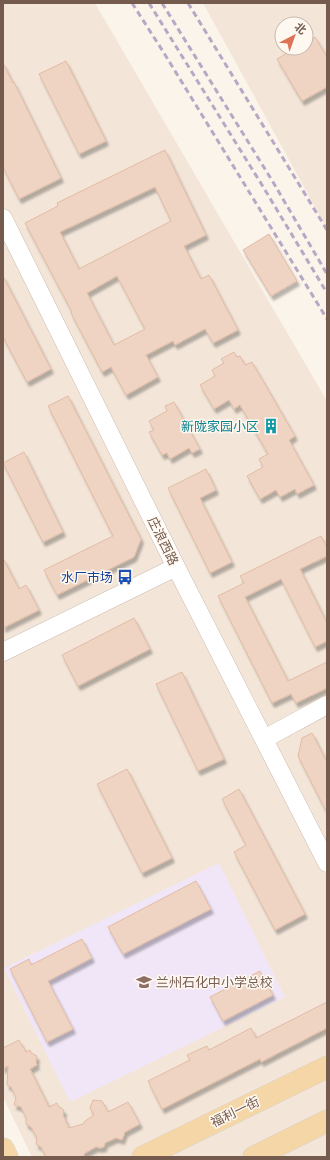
<svg xmlns="http://www.w3.org/2000/svg" width="330" height="1160" font-family="Karla,'Noto Sans SC',sans-serif">
  <defs>
    <filter id="shadow"><feDropShadow dx="2.5" dy="4.5" stdDeviation="1" flood-color="#0004"/></filter>
  </defs>
  <rect width="100%" height="100%" fill="#fbf4ea"/>
  <g fill="#f3e6d9" fill-rule="evenodd">
    <path d="M3 3H95L327 401V1157H32L3 1097Z"/>
    <path d="M203 3H327V229ZM282 24H306V48H282Z"/>
  </g>
  <path fill="#f1e6f8" d="M219 863 285 997 70 1102 4 968Z"/>
  <g fill="#efd4c3" stroke="#e1bba4" fill-rule="evenodd" filter="url(#shadow)">
    <path d="M315 37 327 57V87L302 101 277 59 296 48H306V42Z"/>
    <path d="M66 61 106 141 79 154 39 74Z"/>
    <path d="M3 63 13 83 14 82 61 178 19 199 3 167Z"/>
    <path d="M165 150 206 235 184 246 201 279 209 275 238 330 213 343 205 329 175 345 173 341 146 355 158 377 126 395 111 367 102 372 71 313 72 312 25 223 58 206 57 203ZM155 187 171 221 79 269 60 232ZM117 276 145 329 114 345 87 293Z"/>
    <path d="M269 234 297 281 271 296 243 250Z"/>
    <path d="M3 276 51 369 27 382 3 337Z"/>
    <path d="M234 352 237 357 240 356 245 365 252 362 295 436 289 440 314 485 297 494 295 489 280 497 276 490 260 499 247 476 263 467 259 459 268 454 240 405 234 409 229 400 214 409 200 385 215 376 212 370 224 363 221 359Z"/>
    <path d="M68 396 141 539 134 557 57 595 44 570 113 536 48 406Z"/>
    <path d="M174 402 200 449 192 453 189 448 170 459 167 453 162 455 149 432 154 430 149 421 167 411 165 406Z"/>
    <path d="M24 452 63 532 43 542 3 463Z"/>
    <path d="M206 469 216 490 200 498 232 562 210 573 168 488Z"/>
    <path d="M321 536 327 547V556L300 569 327 623V641L315 647 281 579 245 597 288 681 327 662V688L296 703 291 694 272 703 218 596 244 583 240 576Z"/>
    <path d="M3 558 19 589 26 585 39 610 3 628Z"/>
    <path d="M134 618 150 649 78 686 62 655Z"/>
    <path d="M182 672 224 759 198 771 156 684Z"/>
    <path d="M312 733 327 762V813L298 756 302 738Z"/>
    <path d="M127 769 172 858 142 873 97 784Z"/>
    <path d="M239 789 305 914 275 930 234 852 246 845 222 799Z"/>
    <path d="M196 881 211 909 123 954 108 927Z"/>
    <path d="M82 939 92 958 48 981 73 1029 47 1042 10 969 29 959 31 965Z"/>
    <path d="M260 971 273 995 223 1021 210 997Z"/>
    <path d="M327 1002V1028L261 1062 260 1059 162 1109 148 1081 190 1060 187 1055 207 1046 209 1050 251 1028 256 1038Z"/>
    <path d="M19 1040 26 1052 30 1050 31 1053 37 1056 36 1062 37 1065 30 1069 49 1107 57 1103 59 1107 64 1110 63 1115 69 1128 83 1124 85 1121 94 1115 90 1108 93 1100 102 1101 108 1112 128 1102 140 1124 125 1132 122 1140 116 1138 105 1143 104 1147 100 1148 96 1147 85 1153 83 1157H46L41 1147 36 1144 37 1138 31 1127 26 1124V1118L21 1107 14 1105 16 1098 11 1087 7 1085 8 1066 3 1069V1048Z"/>
  </g>
  <g fill="none" stroke-linecap="round" stroke-linejoin="round">
    <defs>
      <g id="minor">
        <path d="M3 218 176 567 327 863"/>
        <path d="M3 652 176 567"/>
        <path d="M264 739 327 705"/>
      </g>
      <g id="major">
        <path d="M3 1149 7 1157"/>
        <path d="M143 1157 327 1067"/>
        <path d="M254 1157 327 1121"/>
      </g>
    </defs>
    <use href="#minor" stroke="#cdbcb0" stroke-width="19"/>
    <use href="#major" stroke="#d8d1cd" stroke-width="23"/>
    <use href="#minor" stroke="#fff" stroke-width="18"/>
    <use href="#major" stroke="#f5d7a7" stroke-width="22"/>
    <g stroke="#b7a8c5" stroke-width="3" stroke-dasharray="6 4" stroke-linecap="butt">
      <path d="M132 3 164 53 327 319"/>
      <path d="M149 3 262 185 327 293"/>
      <path d="M162 3 273 182 327 274"/>
      <path d="M188 3 327 230"/>
    </g>
  </g>
  <defs>
    <symbol id="building-bare" viewBox="-9 -9 18 18"><path d="M-4-6H4V6H1V3H-1V6H-4ZM-2.5-4.3h1.7v1.8h-1.7ZM.8-4.3h1.7v1.8H.8ZM-2.5-1h1.7V.8h-1.7ZM.8-1h1.7V.8H.8Z" fill="#0f9aa8" stroke="#fef8f0" stroke-width="2.5" paint-order="stroke"/></symbol>
    <symbol id="bus-bare" viewBox="-9 -9 18 18"><path d="M-5-6H5V4H4V6H2V4H-2V6H-4V4H-5ZM-3.5-4V0h7V-4ZM-3.5 1.2v1.5H-2V1.2ZM2 1.2v1.5H3.5V1.2Z" fill="#1a4fb4" stroke="#fef8f0" stroke-width="2.5" paint-order="stroke"/></symbol>
    <symbol id="school-bare" viewBox="-9 -9 18 18"><path d="M0-5L7-2L0 1L-7-2ZM-4 1L0 2.5L4 1V4Q0 6-4 4Z" fill="#8d6e63" stroke="#fef8f0" stroke-width="2.5" paint-order="stroke"/></symbol>
  </defs>
  <g fill-rule="evenodd">
    <use href="#building-bare" x="260" y="415" width="22" height="22"/>
    <use href="#bus-bare" x="114" y="566" width="22" height="22"/>
    <use href="#school-bare" x="133" y="971" width="22" height="22"/>
  </g>
  <g text-anchor="middle" dominant-baseline="central" stroke-width="3" stroke-linejoin="round" paint-order="stroke">
    <g font-size="13" fill="#0d838f" stroke="#fef8f0" text-anchor="end">
      <text x="259" y="426">新陇家园小区</text>
    </g>
    <g font-size="13" fill="#755b4e" stroke="#fef8f0">
      <text transform="translate(163 541) rotate(64)">庄浪西路</text>
      <text transform="translate(235 1112) rotate(-26)">福利一街</text>
    </g>
    <g font-size="13" fill="#164399" stroke="#fef8f0" text-anchor="end">
      <text x="113" y="577">水厂市场</text>
    </g>
    <g font-size="13" fill="#785e54" stroke="#fef8f0" text-anchor="start">
      <text x="156" y="982">兰州石化中小学总校</text>
    </g>
  </g>
  <rect width="330" height="1160" fill="none" stroke="#755b4e" stroke-width="8"/>
  <g transform="translate(294 36) rotate(41)"><circle r="19" fill="#fef8f0" stroke="#c7b9af"/>
  <path d="M0-3L7 15L0 10L-7 15Z" fill="#dd7357"/>
  <text y="-6" font-size="11" font-weight="bold" text-anchor="middle" fill="#755b4e">北</text>
  </g>
</svg>
